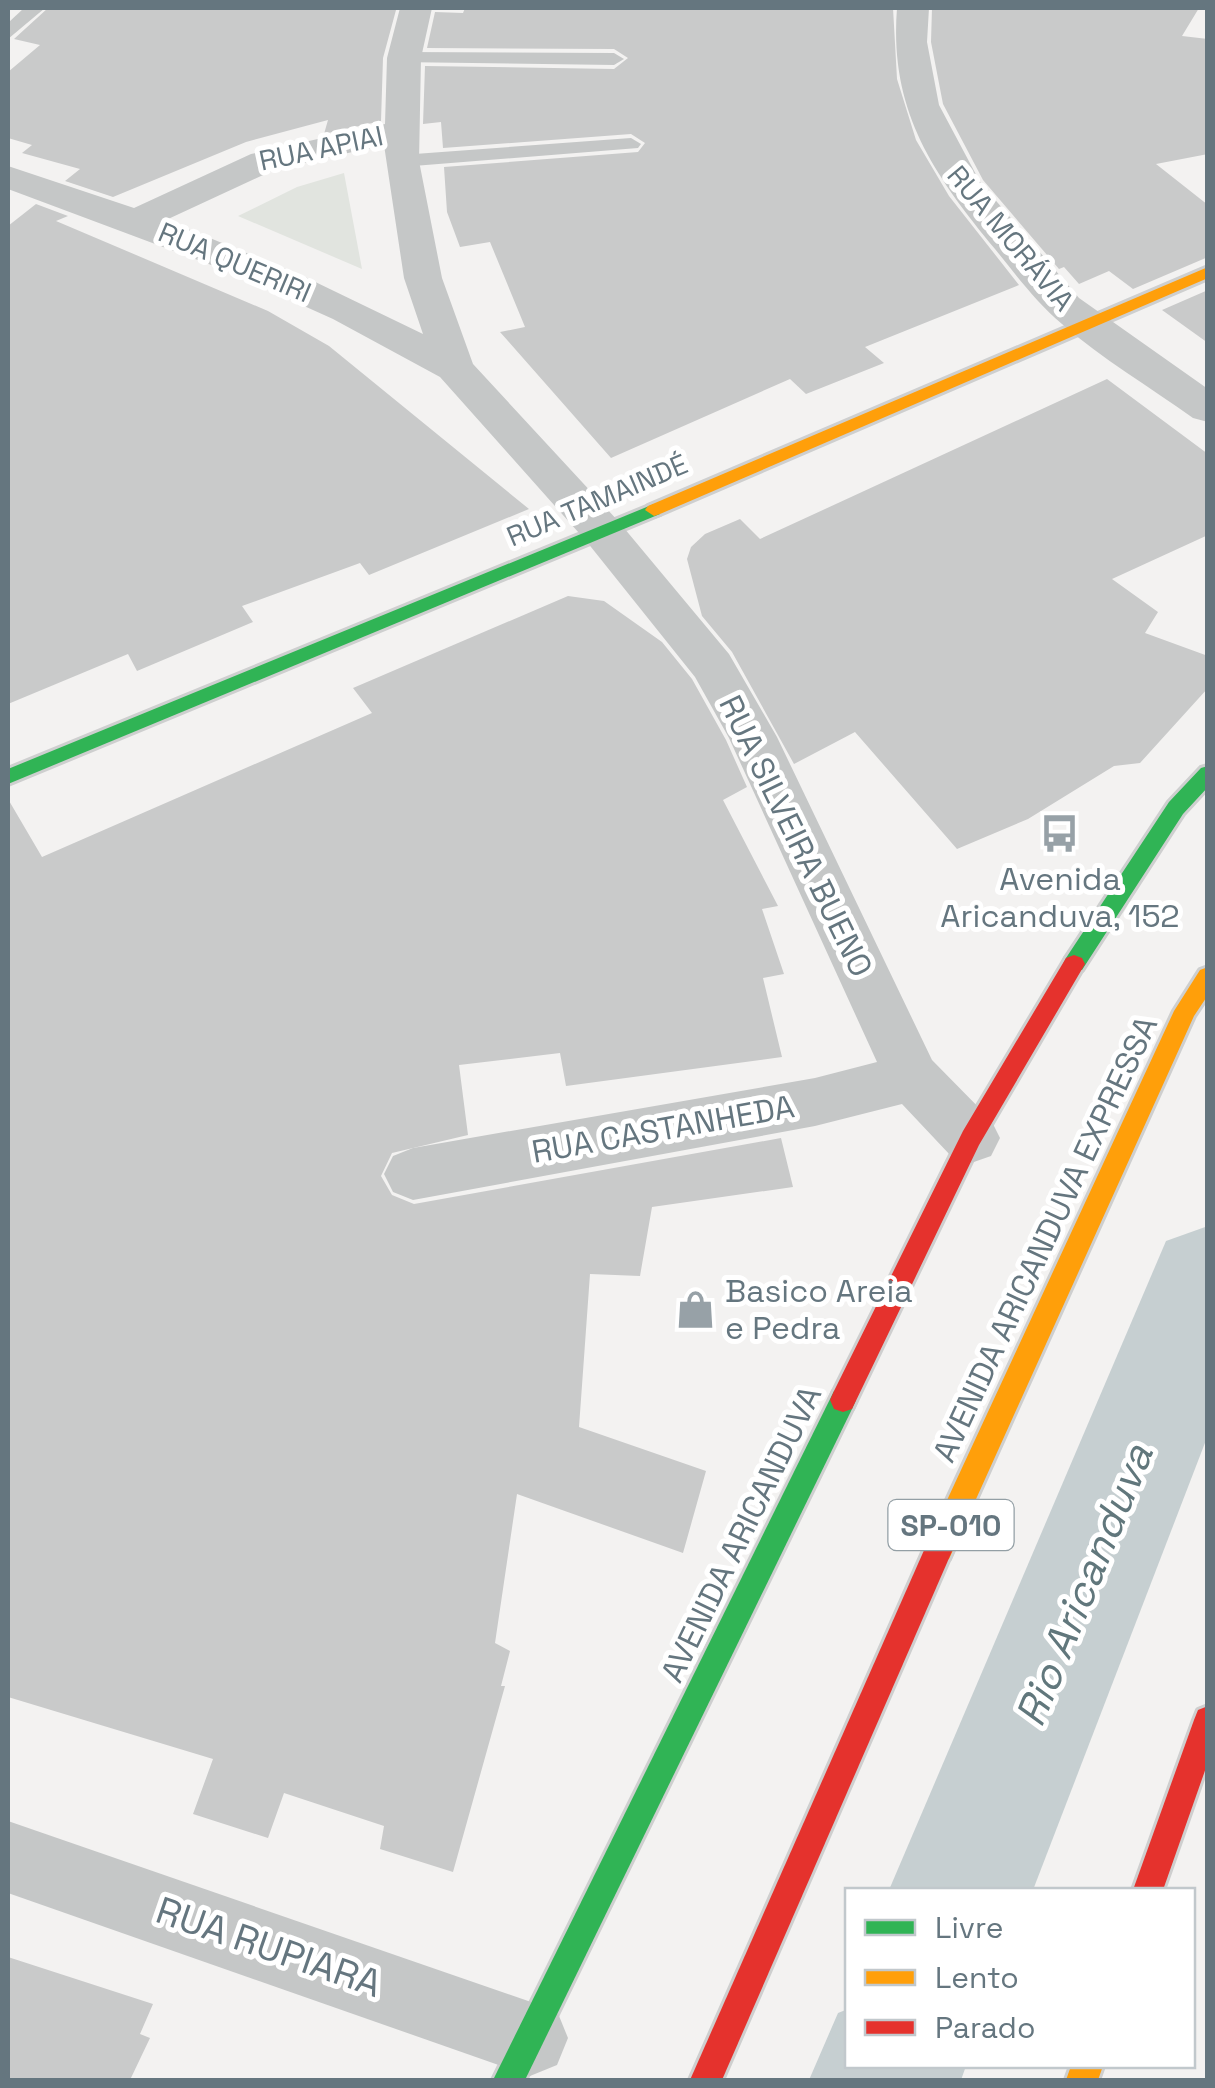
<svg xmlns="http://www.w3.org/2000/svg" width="1215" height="2088" font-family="'Space Grotesk',sans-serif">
  <rect width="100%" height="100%" fill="#f3f2f1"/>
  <path fill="#e1e4df" d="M344 173 362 269 238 216 297 187Z"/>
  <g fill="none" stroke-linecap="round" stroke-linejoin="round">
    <g fill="#c6cfd1" fill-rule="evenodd">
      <path d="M1208 1226V1435L1033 1890H889L1166 1241Z"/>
      <path d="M848 2009V2066H966L961 2080H809L838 2013Z"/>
    </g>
  </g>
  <g fill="#c9caca">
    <path d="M48 8 396 10 383 58 381 121 324 134 328 120 246 142 113 197 65 181 80 169 22 153 32 145 8 138V72L40 45 14 39Z"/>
    <path d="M465 8H893L897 79 916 140 949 196 1019 285 865 347 884 363 806 394 790 379 611 458 500 332 525 327 490 242 460 247 447 212 444 167 638 152 645 143 631 134 443 148 441 122 423 124 425 66 614 69 628 58 614 49 427 48 435 12 463 13Z"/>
    <path d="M932 8H1199L1182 36 1208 39V154L1156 164 1208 205V257L1133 289 1109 271 1079 284 1064 267 1059 269 983 180 943 104 931 42Z"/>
    <path d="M36 204 68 216 56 221 268 311 329 346 529 509 369 575 360 563 242 606 253 622 137 671 128 654 8 704V226Z"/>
    <path d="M1208 290V343L1162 310Z"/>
    <path d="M1107 379 1208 454V535L1112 579 1158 612 1145 633 1208 656V688L1140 763 1114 766 1028 819 957 849 855 732 794 764 732 652 702 616 687 559 691 547 705 534 740 519 760 539Z"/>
    <path d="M568 596 604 601 662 642 692 679 726 740 747 787 723 800 778 906 762 909 784 974 763 978 782 1057 566 1086 560 1053 459 1065 468 1135 392 1153 381 1176 392 1195 414 1204 781 1138 793 1187 652 1207 640 1276 590 1274 579 1427 706 1471 683 1553 517 1494 495 1643 510 1651 501 1686H505L453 1872 380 1849 384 1826 284 1793 268 1838 193 1814 213 1759 8 1697V799L42 857 372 713 353 688Z"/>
    <path d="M8 1957 153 2004 140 2034 150 2038 130 2080H8Z"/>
  </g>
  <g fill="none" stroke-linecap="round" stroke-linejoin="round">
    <defs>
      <g id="fast">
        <path d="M654 504 660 506V514L8 784V769Z"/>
        <path d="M1208 766V787L1183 814 1082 970H1066L1063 964 1066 958 1169 802 1201 768Z"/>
        <path d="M843 1388 852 1391 856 1400 852 1409 525 2080H493L834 1391Z"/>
      </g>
      <g id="slow">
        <path d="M1208 267V278L660 514 654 516 645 510 648 506Z"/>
        <path d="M1208 967V995L1194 1016 949 1559 939 1563 929 1559 925 1549 929 1539 1174 1011 1200 970Z"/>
        <path d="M1071 2066H1103L1098 2080H1066Z"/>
      </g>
      <g id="jam">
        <path d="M1074 955 1082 958 1085 964 979 1145 852 1409 843 1412 834 1409 830 1400 834 1391 963 1131 1066 958Z"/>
        <path d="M939 1535 949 1539 953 1549 722 2080H690L929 1539Z"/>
        <path d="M1208 1706V1762L1163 1890H1133L1194 1720 1198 1710Z"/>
      </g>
    </defs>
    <use href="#fast" stroke="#cecfcf" stroke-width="6"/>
    <use href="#slow" stroke="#cecfcf" stroke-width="6"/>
    <use href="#jam" stroke="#cecfcf" stroke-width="6"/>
    <g fill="#c5c7c7" fill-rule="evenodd">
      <path d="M24 8H45L8 39V23Z"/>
      <path d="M404 52 614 53 624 59 614 65 397 62V54Z"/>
      <path d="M631 138 641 144 638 148 401 167 390 161 401 155Z"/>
    </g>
    <g fill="#c5c7c7" fill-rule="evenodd">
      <path d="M400 8H432L421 58 419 161 442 278 473 364 619 522 729 654 777 737 932 1060 991 1120 1000 1138 991 1156 971 1163 951 1156 902 1104 815 1126 413 1200 393 1192 384 1174 393 1156 413 1148 815 1078 877 1062 729 738 695 677 587 542 440 377 333 319 222 269 8 189V166L134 208 251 154 385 124 387 58ZM384 145 404 278 423 334 305 277 166 220 276 169Z"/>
      <path d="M897 8H929L927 42 939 105 980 182 1079 298 1208 389V422L1193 418C1150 387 1102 359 1062 324 1036 302 1016 275 995 249 933 173 889 111 897 8Z"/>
      <path d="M8 1821 557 2011 568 2038 557 2065 530 2076 8 1893Z"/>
    </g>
    <use href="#fast" fill="#30b455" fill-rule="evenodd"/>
    <use href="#slow" fill="#ff9f0a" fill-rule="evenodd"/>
    <use href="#jam" fill="#e5322d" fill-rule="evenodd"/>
  </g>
  <defs>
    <symbol id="bus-bare" viewBox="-9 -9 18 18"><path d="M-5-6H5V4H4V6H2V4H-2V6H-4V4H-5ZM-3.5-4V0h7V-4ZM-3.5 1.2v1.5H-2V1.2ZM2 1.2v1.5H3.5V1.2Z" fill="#97a1a7" stroke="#fff" stroke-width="2.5" paint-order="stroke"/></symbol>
    <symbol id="shop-bare" viewBox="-9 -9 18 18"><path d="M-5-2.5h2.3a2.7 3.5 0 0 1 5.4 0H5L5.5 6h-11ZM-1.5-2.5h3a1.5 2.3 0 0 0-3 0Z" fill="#97a1a7" stroke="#fff" stroke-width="2.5" paint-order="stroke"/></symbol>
  </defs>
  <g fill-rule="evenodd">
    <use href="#bus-bare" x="1032" y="806" width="55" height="55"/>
    <use href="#shop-bare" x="668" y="1282" width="55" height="55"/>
  </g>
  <g text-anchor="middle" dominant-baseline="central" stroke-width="10" stroke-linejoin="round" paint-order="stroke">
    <g font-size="28" fill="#65767f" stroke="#fff">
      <text transform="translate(321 148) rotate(-12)">RUA APIAI</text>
      <text transform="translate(1011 238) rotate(50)">RUA MORÁVIA</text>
      <text transform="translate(235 262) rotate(23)">RUA QUERIRI</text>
      <text transform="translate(597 500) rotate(-23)">RUA TAMAINDÉ</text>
    </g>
    <rect fill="#fff" stroke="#939fa5" stroke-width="2.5" x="888.5" y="1500" width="125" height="50" rx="8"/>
    <g font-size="30" font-weight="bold" fill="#65767f">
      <text x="951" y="1525">SP-010</text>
    </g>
    <g font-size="32" fill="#65767f" stroke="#fff">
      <text transform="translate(796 836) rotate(64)">RUA SILVEIRA BUENO</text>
      <text transform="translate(663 1129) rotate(-10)">RUA CASTANHEDA</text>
      <text transform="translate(1045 1239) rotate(-65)">AVENIDA ARICANDUVA EXPRESSA</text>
      <text transform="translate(741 1534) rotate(-64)">AVENIDA ARICANDUVA</text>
    </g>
    <g font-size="32" fill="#65767f" stroke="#fff">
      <text x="1060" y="879">Avenida<tspan x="1060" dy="37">Aricanduva, 152</tspan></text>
      <text x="725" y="1291" text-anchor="start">Basico Areia<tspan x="725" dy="37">e Pedra</tspan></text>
    </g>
    <g font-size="38" fill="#65767f" stroke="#fff">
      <text transform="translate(269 1947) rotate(19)">RUA RUPIARA</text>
    </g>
    <g font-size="42" font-style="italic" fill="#61777c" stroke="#fff">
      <text transform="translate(1084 1585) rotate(-68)">Rio Aricanduva</text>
    </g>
  </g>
  <rect width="1215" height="2088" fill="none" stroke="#65767f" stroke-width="20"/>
  <rect x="845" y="1888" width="350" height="180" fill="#ffffff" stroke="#c1c8cc" stroke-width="2.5"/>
  <rect x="865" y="1920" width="50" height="15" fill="#30b455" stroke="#c1c8cc" stroke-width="2.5"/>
  <text x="935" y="1938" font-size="30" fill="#65767f">Livre</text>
  <rect x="865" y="1970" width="50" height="15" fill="#ff9f0a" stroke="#c1c8cc" stroke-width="2.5"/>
  <text x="935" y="1988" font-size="30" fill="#65767f">Lento</text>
  <rect x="865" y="2020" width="50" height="15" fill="#e5322d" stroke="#c1c8cc" stroke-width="2.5"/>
  <text x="935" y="2038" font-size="30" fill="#65767f">Parado</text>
</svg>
